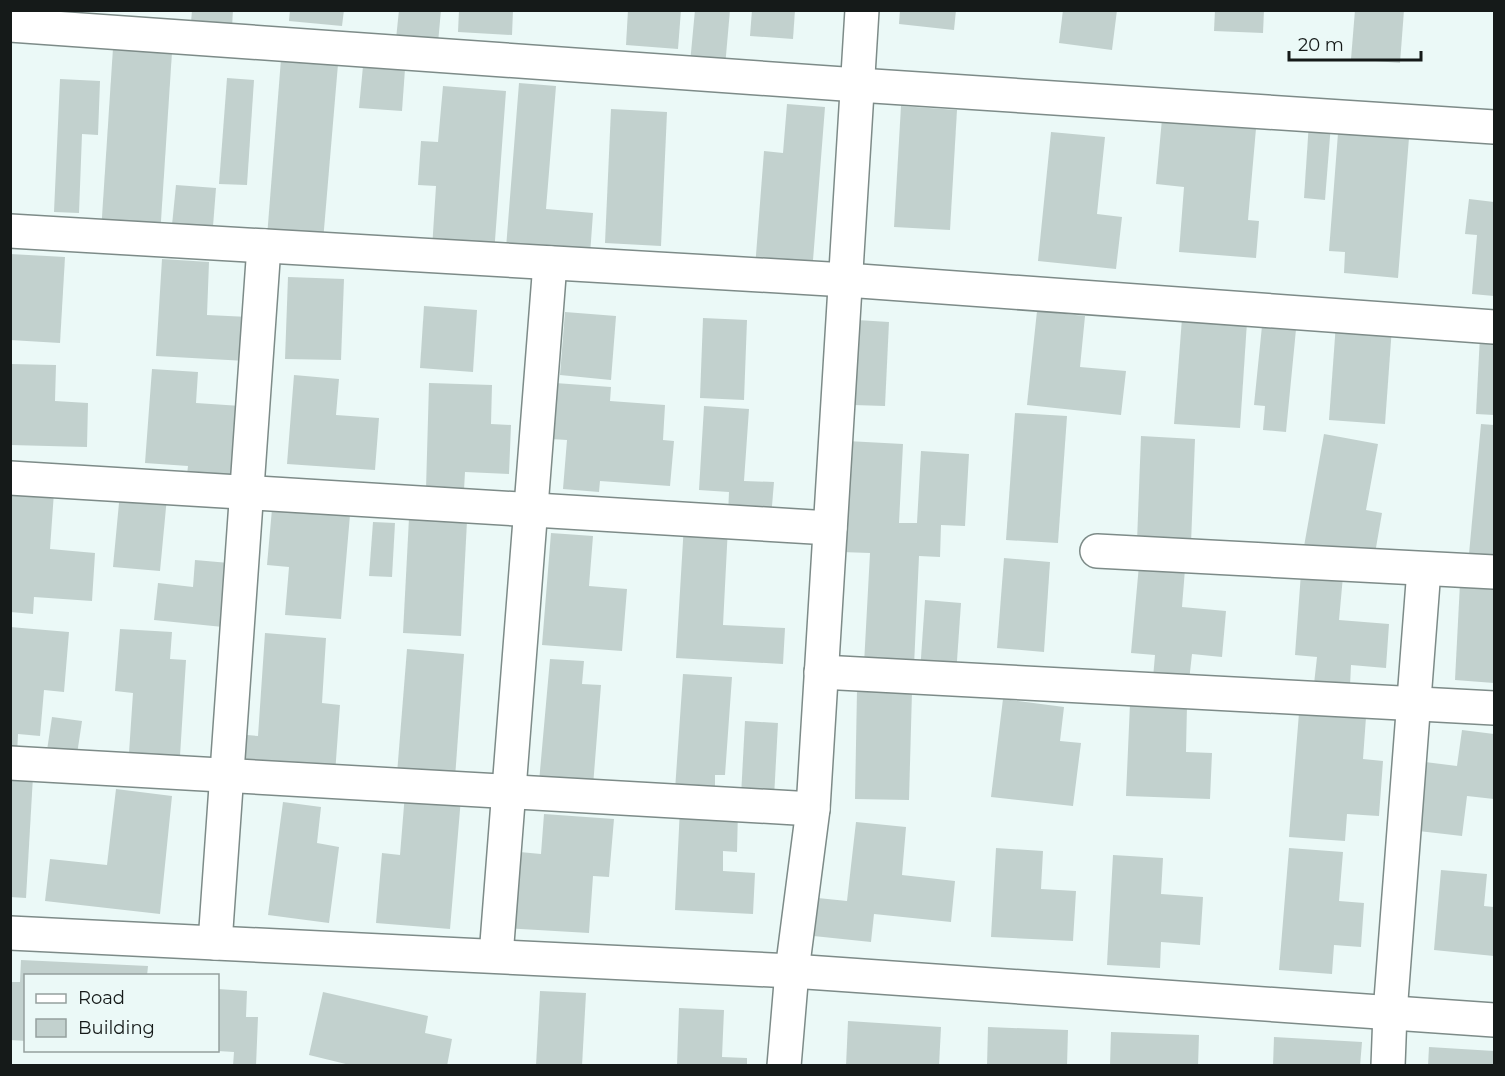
<svg xmlns="http://www.w3.org/2000/svg" width="1505" height="1076" font-family="Montserrat,sans-serif">
  <rect width="100%" height="100%" fill="#ebf9f7"/>
  <g fill="#c2d1ce">
    <path d="M192 10H233L232 27 191 23Z"/>
    <path d="M290 10H344L342 26 289 21Z"/>
    <path d="M399 10H441L438 43 396 39Z"/>
    <path d="M459 10H513L512 35 458 32Z"/>
    <path d="M628 10H681L678 49 626 45Z"/>
    <path d="M695 10H730L725 67 690 63Z"/>
    <path d="M752 10H795L793 39 750 36Z"/>
    <path d="M900 10H956L954 30 899 24Z"/>
    <path d="M1063 10H1117L1112 50 1059 43Z"/>
    <path d="M1215 10H1264L1263 33 1214 31Z"/>
    <path d="M1355 10H1404L1400 63 1351 59Z"/>
    <path d="M113 48 172 52 160 236 101 232Z"/>
    <path d="M281 59 338 64 323 241 267 237Z"/>
    <path d="M363 66 405 69 402 111 359 108Z"/>
    <path d="M227 78 254 80 247 185 219 184Z"/>
    <path d="M60 79 100 81 98 135 82 134 79 213 54 212Z"/>
    <path d="M519 83 556 86 546 209 593 213 590 255 506 248Z"/>
    <path d="M443 86 506 91 494 254 432 249 436 186 418 185 421 141 438 142Z"/>
    <path d="M787 104 825 107 812 273 755 268 764 151 783 153Z"/>
    <path d="M901 106 957 110 950 230 894 227Z"/>
    <path d="M1163 108 1257 117 1248 220 1259 221 1256 258 1179 252 1184 187 1156 184Z"/>
    <path d="M611 109 667 112 661 246 605 243Z"/>
    <path d="M1339 120 1410 125 1398 278 1344 273 1345 252 1329 251Z"/>
    <path d="M1309 122 1331 124 1325 200 1304 198Z"/>
    <path d="M1051 132 1105 137 1097 214 1122 217 1116 269 1038 261Z"/>
    <path d="M176 185 216 188 212 239 171 235Z"/>
    <path d="M1469 199 1494 202V296L1472 294 1477 235 1465 234Z"/>
    <path d="M10 254 65 257 60 343 10 340Z"/>
    <path d="M162 259 209 262 207 315 249 317 246 361 156 356Z"/>
    <path d="M288 277 344 279 341 360 285 359Z"/>
    <path d="M424 306 477 310 473 372 420 368Z"/>
    <path d="M1037 311 1085 316 1080 367 1126 371 1121 415 1027 405Z"/>
    <path d="M565 312 616 316 611 380 560 375Z"/>
    <path d="M1263 316 1297 319 1286 432 1263 430 1265 406 1254 405Z"/>
    <path d="M703 318 747 320 744 400 700 398Z"/>
    <path d="M1182 318 1247 322 1240 428 1174 424Z"/>
    <path d="M857 320 889 322 885 406 853 405Z"/>
    <path d="M1336 323 1392 327 1385 424 1329 420Z"/>
    <path d="M1480 335H1494V415L1476 414Z"/>
    <path d="M10 364 56 365 55 401 88 403 87 447 10 445Z"/>
    <path d="M152 369 198 372 196 403 241 406 235 487 186 484 188 466 145 463Z"/>
    <path d="M294 375 339 379 336 415 379 418 375 470 287 464Z"/>
    <path d="M429 383 492 385 491 424 511 425 509 474 465 472 464 490 426 489Z"/>
    <path d="M555 383 611 387 610 401 665 405 663 440 674 441 670 486 600 481 599 492 563 489 567 440 551 439Z"/>
    <path d="M704 406 749 409 744 481 774 482 771 518 728 515 729 492 699 490Z"/>
    <path d="M1015 413 1067 416 1058 543 1006 540Z"/>
    <path d="M1481 424 1494 425V568L1468 565Z"/>
    <path d="M1324 434 1378 444 1366 510 1382 513 1373 565 1303 552Z"/>
    <path d="M1141 436 1195 439 1191 544 1137 542Z"/>
    <path d="M847 441 903 444 899 523H917L921 451 969 454 965 526 941 525 940 557 919 556 914 666 864 664 870 553 841 552Z"/>
    <path d="M10 488 54 492 50 549 95 553 92 601 34 597 33 614 10 612Z"/>
    <path d="M120 492 167 497 160 571 113 567Z"/>
    <path d="M272 509 350 515 341 619 285 615 289 567 267 565Z"/>
    <path d="M409 518 467 521 461 636 403 633Z"/>
    <path d="M373 522 395 523 392 577 369 576Z"/>
    <path d="M684 524 728 527 723 625 785 628 783 664 676 658Z"/>
    <path d="M551 533 593 536 589 586 627 589 622 651 542 645Z"/>
    <path d="M1004 558 1050 562 1044 652 997 648Z"/>
    <path d="M195 560 229 563 223 627 154 620 158 583 193 587Z"/>
    <path d="M1139 565 1185 569 1182 607 1226 611 1222 657 1192 654 1189 681 1153 678 1155 655 1131 653Z"/>
    <path d="M1301 573 1343 576 1339 620 1389 624 1386 668 1351 665 1350 686 1314 684 1317 657 1295 655Z"/>
    <path d="M1460 583 1494 585V683L1455 680Z"/>
    <path d="M925 600 961 603 956 675 920 672Z"/>
    <path d="M10 627 69 632 64 692 44 690 40 736 18 734 17 754H10Z"/>
    <path d="M120 629 172 632 170 659 186 660 180 756 129 753 133 693 115 691Z"/>
    <path d="M265 633 326 638 322 703 340 705 335 774 233 767 235 734 258 736Z"/>
    <path d="M407 649 464 654 455 778 397 774Z"/>
    <path d="M550 659 584 661 582 684 601 685 593 786 539 782Z"/>
    <path d="M683 674 732 677 725 775H715V792L675 790Z"/>
    <path d="M857 690 912 691 909 800 855 799Z"/>
    <path d="M1003 699 1064 707 1060 741 1081 743 1073 806 991 797Z"/>
    <path d="M1130 703 1187 705 1186 752 1212 753 1210 799 1126 796Z"/>
    <path d="M1299 713 1366 717 1363 759 1383 761 1379 816 1347 814 1345 841 1289 837Z"/>
    <path d="M52 717 82 721 76 761 46 757Z"/>
    <path d="M745 721 778 723 774 798 741 796Z"/>
    <path d="M1462 730 1494 734V799L1467 796 1462 836 1401 829 1409 760 1457 766Z"/>
    <path d="M10 775 33 776 26 898 10 897Z"/>
    <path d="M116 789 172 796 160 914 45 901 50 859 107 865Z"/>
    <path d="M405 793 461 798 450 929 376 923 382 853 400 855Z"/>
    <path d="M283 802 321 807 317 843 339 847 329 923 268 915Z"/>
    <path d="M680 808 738 810 737 852 723 851V871L755 873 753 914 675 910Z"/>
    <path d="M544 814 614 819 609 877 593 876 589 933 504 928 509 851 541 854Z"/>
    <path d="M856 822 906 827 902 875 955 881 951 922 874 914 871 942 804 935 808 897 847 901Z"/>
    <path d="M996 848 1043 851 1041 889 1076 891 1073 941 991 937Z"/>
    <path d="M1289 848 1343 852 1339 901 1364 903 1361 947 1334 945 1332 974 1279 970Z"/>
    <path d="M1113 855 1163 858 1161 894 1203 897 1200 945 1161 942 1160 968 1107 965Z"/>
    <path d="M1441 870 1487 874 1484 906 1494 907V956L1434 950Z"/>
    <path d="M21 960 148 966 147 976H26V1041L10 1040V982H20Z"/>
    <path d="M218 989 247 991 246 1017H258L256 1066H233L234 1052 218 1051Z"/>
    <path d="M540 991 586 993 582 1066H536Z"/>
    <path d="M323 992 428 1016 425 1033 452 1039 447 1066H354L309 1055Z"/>
    <path d="M679 1008 724 1010 722 1057 747 1058V1066H677Z"/>
    <path d="M848 1021 941 1027 939 1066H846Z"/>
    <path d="M988 1027 1068 1030 1067 1066H987Z"/>
    <path d="M1111 1032 1199 1035 1198 1066H1110Z"/>
    <path d="M1274 1037 1362 1042 1360 1066H1273Z"/>
    <path d="M1429 1047 1494 1051V1066H1428Z"/>
  </g>
  <g fill="none" stroke-linecap="round" stroke-linejoin="round">
    <defs>
      <g id="minor">
        <path d="M10 25 858 85 1494 127"/>
        <path d="M10 231 846 280 1494 327"/>
        <path d="M10 478 830 528"/>
        <path d="M1097 551 1494 572"/>
        <path d="M821 672 1494 708"/>
        <path d="M10 763 813 809"/>
        <path d="M10 933 792 971 1494 1020"/>
        <path d="M215 943 264 246"/>
        <path d="M496 956 550 263"/>
        <path d="M784 1066 792 971 813 809 862 10"/>
        <path d="M1388 1066 1390 1013 1424 569"/>
      </g>
    </defs>
    <use href="#minor" stroke="#7d8b88" stroke-width="36"/>
    <use href="#minor" stroke="#fff" stroke-width="33"/>
  </g>
  <rect width="1505" height="1076" fill="none" stroke="#151a19" stroke-width="24"/>
  <rect x="24" y="974" width="195" height="78" fill="#ebf9f7" stroke="#95a09e" stroke-width="1.5"/>
  <rect x="36" y="994" width="30" height="9" fill="#ffffff" stroke="#95a09e" stroke-width="1.5"/>
  <text x="78" y="1004" font-size="18" fill="#151a19">Road</text>
  <rect x="36" y="1019" width="30" height="18" fill="#c2d1ce" stroke="#95a09e" stroke-width="1.5"/>
  <text x="78" y="1034" font-size="18" fill="#151a19">Building</text>
  <path d="M1289 51v9h132v-9" fill="none" stroke="#151a19" stroke-width="3"/>
  <text x="1298" y="51" font-size="18" fill="#151a19" stroke="#ebf9f7" stroke-width="4.5" paint-order="stroke">20 m</text>
</svg>
